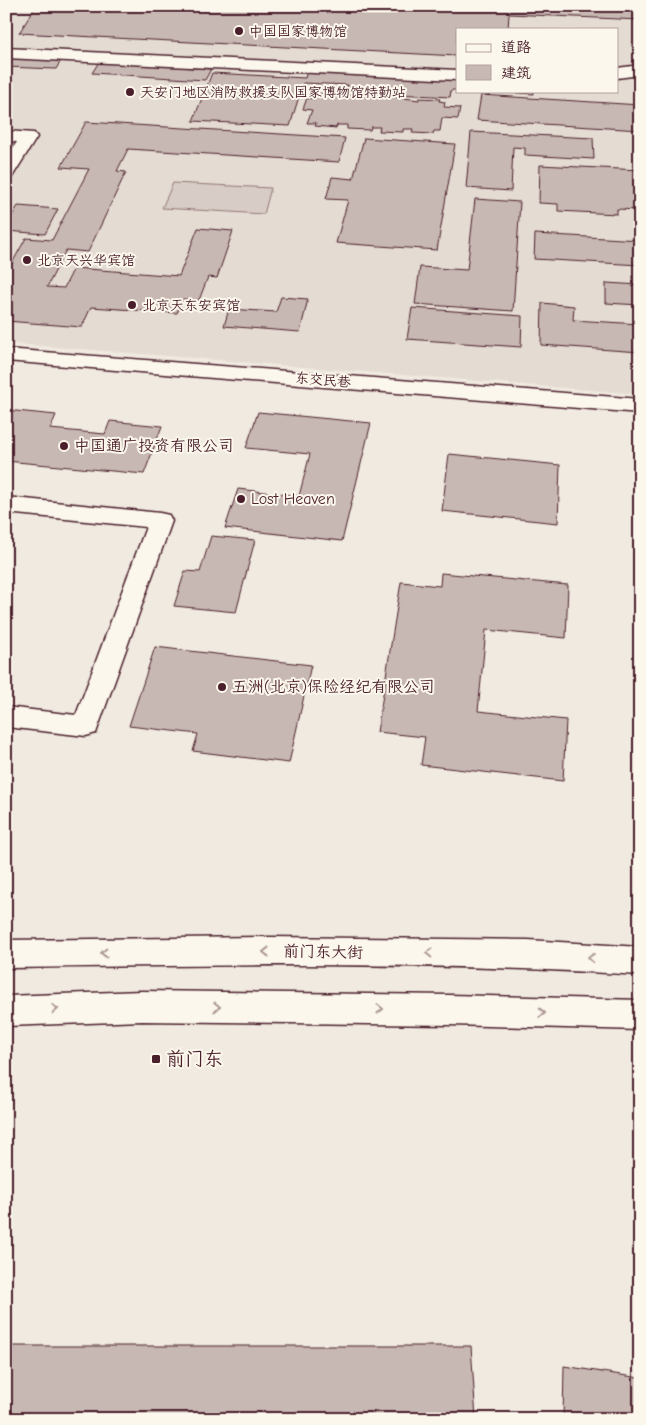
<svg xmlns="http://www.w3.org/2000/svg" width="646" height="1425" font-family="'Comic Neue','LXGW WenKai TC',sans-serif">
  <rect width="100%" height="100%" fill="#f0eae0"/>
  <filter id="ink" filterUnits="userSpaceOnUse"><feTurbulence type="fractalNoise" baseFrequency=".02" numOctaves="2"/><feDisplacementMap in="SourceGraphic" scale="10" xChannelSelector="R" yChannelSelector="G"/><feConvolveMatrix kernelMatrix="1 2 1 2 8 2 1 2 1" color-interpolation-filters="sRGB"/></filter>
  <g filter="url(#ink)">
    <path fill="#e4dbd2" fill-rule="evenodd" d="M6 6H640V394L6 343V187L38 133 6 132ZM457 29H617V91H457Z"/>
    <path fill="#d8ccc6" stroke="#917678" d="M173 183 271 188 264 214 162 208Z"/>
    <g fill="#c8b8b3" stroke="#4a1f2b">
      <path d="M36 6H640V20L509 14 508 29H457V56L19 33Z"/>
      <path d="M6 55 62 59 56 69 6 67Z"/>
      <path d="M99 62 211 69 205 80 92 73Z"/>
      <path d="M307 71 457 79V90H451L450 97 346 91 348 85 303 83 290 126 193 121 212 73 305 78Z"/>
      <path d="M485 91H534V94Z"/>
      <path d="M326 92 356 96 357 94 379 95 378 97 388 98V96L419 100V98L440 99 439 101 445 102 444 107 460 108 458 119 442 118 440 131H434L433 134 412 133 413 129H403V132L379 131 380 127H371L370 130 347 129V125H337L336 128 315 126 316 123H307L312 110 303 109 307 98 315 99 317 93 325 94Z"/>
      <path d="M481 95 640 105V130L477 120Z"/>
      <path d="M86 122 345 138 339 162 128 149 117 171 126 172 88 252 66 250 47 287 64 288 74 268 179 276 198 228 233 231 217 278 208 277 199 300 183 299 177 313 91 307 82 327 6 321V274L26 238 52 240 89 169 61 167Z"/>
      <path d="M471 132 593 138 594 159 525 155V148L513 147 511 191 466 188Z"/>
      <path d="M364 138 455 144 437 250 336 243 348 200 326 199 332 177 353 179Z"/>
      <path d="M540 165 640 170V210L617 209V214L558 211V204L539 203Z"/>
      <path d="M475 199 520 202 513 311 415 304 420 267 467 270Z"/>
      <path d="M18 206 58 209 45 234 6 231V225Z"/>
      <path d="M535 234 640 240V265L534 259Z"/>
      <path d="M606 283 640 285V305L606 303Z"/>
      <path d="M281 297 308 299 300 332 224 326 229 309 276 312Z"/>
      <path d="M542 303 574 306 573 320 640 324V352L541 345Z"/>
      <path d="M412 308 522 316 521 347 407 339Z"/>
      <path d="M6 410 56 415 50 429 105 434 110 421 162 426 144 474 6 461Z"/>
      <path d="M258 412 371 423 342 541 225 528 238 489 299 496 310 454 246 448Z"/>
      <path d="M449 454 560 465 558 523 442 511Z"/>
      <path d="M211 536 255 540 236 612 174 606 185 571 200 572Z"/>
      <path d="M441 573 568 585 566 638 486 630 478 711 566 720 563 781 421 765 425 737 377 732 401 582 440 586Z"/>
      <path d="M155 647 311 665 289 763 193 751 198 734 129 726Z"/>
      <path d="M6 1346H471L476 1419H6Z"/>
      <path d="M564 1366 640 1378V1419H563Z"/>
    </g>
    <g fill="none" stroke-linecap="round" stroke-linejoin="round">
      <defs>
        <g id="minor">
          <path d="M6 48 457 70V80L6 58Z"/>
          <path d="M640 65V75L617 78V68Z"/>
          <path d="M6 131 34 133 37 137 12 177 6 178V158L17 142 6 141Z"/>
          <path d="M6 349 640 399V413L6 361Z"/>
          <path d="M6 497 160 513 169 515 172 521 96 733 86 736 6 727V707L76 715 146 527 6 513Z"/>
        </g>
        <g id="major">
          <path d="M269 937 528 940 640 947V975C429 961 217 965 6 968V940Z"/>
          <path d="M142 991 450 995 640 1000V1030L450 1025 142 1021 6 1026V996Z"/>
        </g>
      </defs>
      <use href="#minor" stroke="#4a1f2b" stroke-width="3"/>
      <use href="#major" stroke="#4a1f2b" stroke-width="3"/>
      <use href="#minor" fill="#fbf7ec" fill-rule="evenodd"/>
      <use href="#major" fill="#fbf7ec" fill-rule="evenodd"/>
    </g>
    <defs><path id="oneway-chevron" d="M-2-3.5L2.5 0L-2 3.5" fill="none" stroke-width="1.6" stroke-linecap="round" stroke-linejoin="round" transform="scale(1.25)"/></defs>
    <g stroke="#ab9695">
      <use href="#oneway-chevron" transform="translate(266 952) rotate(180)"/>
      <use href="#oneway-chevron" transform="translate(104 953) rotate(179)"/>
      <use href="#oneway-chevron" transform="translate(429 953) rotate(-179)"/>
      <use href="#oneway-chevron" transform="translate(591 958) rotate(-176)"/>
      <use href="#oneway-chevron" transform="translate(217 1007) rotate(1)"/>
      <use href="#oneway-chevron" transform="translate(55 1009) rotate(-2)"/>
      <use href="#oneway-chevron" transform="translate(380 1009) rotate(1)"/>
      <use href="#oneway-chevron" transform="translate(542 1013) rotate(2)"/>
    </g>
  </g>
  <g fill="#4a1f2b" stroke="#fbf7ec" stroke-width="2">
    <circle cx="239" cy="31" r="5"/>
    <circle cx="130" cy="92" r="5"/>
    <circle cx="27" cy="260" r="5"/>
    <circle cx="132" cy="305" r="5"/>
    <circle cx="64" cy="446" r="5"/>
    <circle cx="241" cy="499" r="5"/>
    <circle cx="222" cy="687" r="5"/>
    <rect x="151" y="1054" width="10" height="10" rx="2.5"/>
  </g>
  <g text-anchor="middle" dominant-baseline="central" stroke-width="4" stroke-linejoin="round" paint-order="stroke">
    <g font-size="14" fill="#4a1f2b" stroke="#fbf7ec" text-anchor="start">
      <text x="249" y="31">中国国家博物馆</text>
      <text x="140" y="92">天安门地区消防救援支队国家博物馆特勤站</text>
      <text x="37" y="260">北京天兴华宾馆</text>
      <text x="142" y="305">北京天东安宾馆</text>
    </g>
    <g font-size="14" fill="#4a1f2b" stroke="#fbf7ec">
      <text transform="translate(323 380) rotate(5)">东交民巷</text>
    </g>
    <g font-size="16" fill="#4a1f2b" stroke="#fbf7ec" text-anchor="start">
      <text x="74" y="446">中国通广投资有限公司</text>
      <text x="251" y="499">Lost Heaven</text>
      <text x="232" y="687">五洲(北京)保险经纪有限公司</text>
    </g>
    <g font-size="16" fill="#4a1f2b" stroke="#fbf7ec">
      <text transform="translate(323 952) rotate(1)">前门东大街</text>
    </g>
    <g font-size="19" fill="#4a1f2b" stroke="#fbf7ec" text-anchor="start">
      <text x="166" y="1059">前门东</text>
    </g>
  </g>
  <rect width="646" height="1425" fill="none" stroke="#fbf7ec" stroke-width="25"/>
  <rect x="12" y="12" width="621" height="1400" fill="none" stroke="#4a1f2b" stroke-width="2" filter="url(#ink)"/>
  <rect x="456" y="28" width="162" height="65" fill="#fbf7ec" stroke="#b4a19f"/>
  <rect x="466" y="44" width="25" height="8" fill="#fbf7ec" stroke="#b4a19f"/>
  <text x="501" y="52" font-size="15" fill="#4a1f2b">道路</text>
  <rect x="466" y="65" width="25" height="15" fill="#c8b8b3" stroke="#b4a19f"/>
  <text x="501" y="78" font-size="15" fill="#4a1f2b">建筑</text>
</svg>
